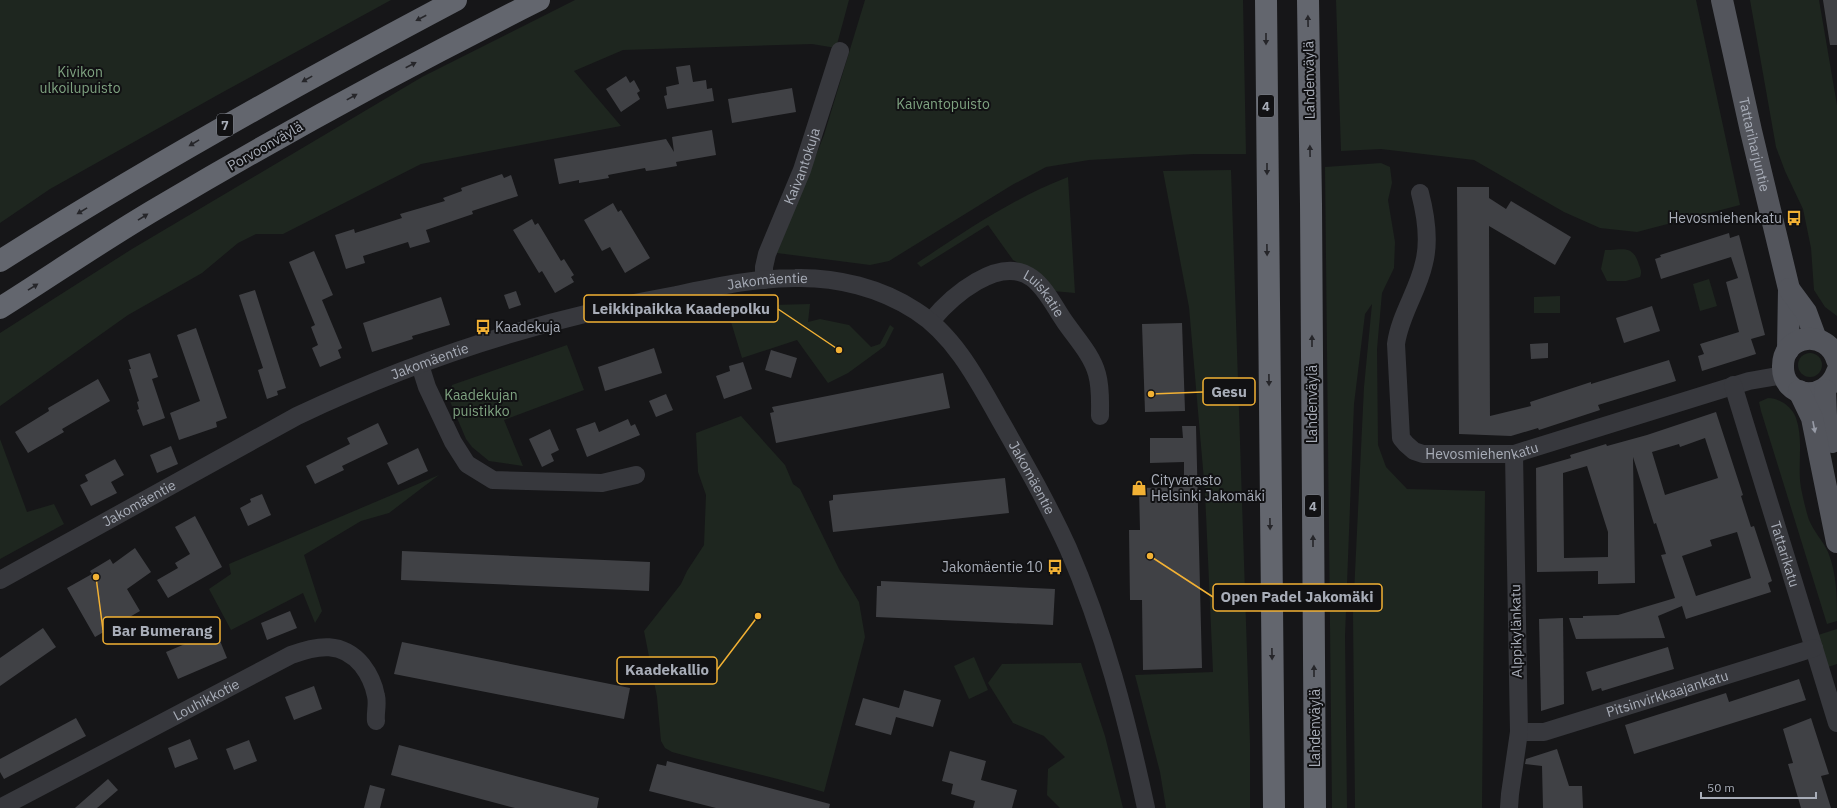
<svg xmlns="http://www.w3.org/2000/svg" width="1837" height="808" font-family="'IBM Plex Sans',sans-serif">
  <rect width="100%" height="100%" fill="#161618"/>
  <g fill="#1e261f">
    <path d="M0 0H391L223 92 50 189 0 223Z"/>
    <path d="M575 0H849L836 48 812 44 623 50 574 71 621 126 421 164 283 234H256L238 243 202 273 128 315 0 406V333L132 249 422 77Z"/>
    <path d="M865 0H1243L1246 154H1194L1089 160 1046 167 1012 185 889 261 870 265 777 253 824 135Z"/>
    <path d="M1336 0H1696L1740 205 1637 232 1600 228 1564 212 1474 160 1381 149 1341 151Z"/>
    <path d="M1750 0H1819L1837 105V316L1825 307 1814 290 1811 248 1803 209 1785 171 1776 147Z"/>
    <path d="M1381 163 1390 167 1392 183 1388 200 1395 242 1394 268 1382 293 1377 349 1378 445 1386 467 1407 489 1485 491 1482 808H1355L1353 614 1364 387 1372 304 1365 314 1354 404 1351 480 1345 636 1347 808H1332L1325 167Z"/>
    <path d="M1231 170 1250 743V808H1166L1160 772 1135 675 1213 672 1205 492 1189 307 1163 171Z"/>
    <path d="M1068 177 1075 293 1053 291 1029 269 1013 260 988 225 921 267 917 263C966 231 1013 198 1068 177Z"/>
    <path d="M1605 250C1623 250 1633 244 1639 265 1641 270 1642 272 1640 277L1626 281H1607L1601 269Z"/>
    <path d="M1709 279 1717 306 1700 311 1693 284Z"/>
    <path d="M1560 296V313H1534V297Z"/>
    <path d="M810 304 808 322 820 319 849 325 871 347 880 344 890 325 894 328 885 346 848 373 828 383 797 340 742 358 728 312 772 305Z"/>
    <path d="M567 345 584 390 504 420 523 466 489 461 472 447 466 439 449 399 452 385Z"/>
    <circle cx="1810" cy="365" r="12"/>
    <path d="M1768 398C1780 398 1792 407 1796 418 1804 441 1797 465 1801 488 1803 498 1806 511 1809 520 1814 532 1823 541 1828 552 1837 574 1837 598 1837 621L1827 624 1761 411 1759 402Z"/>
    <path d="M741 416 785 465 793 484 800 489 839 569 859 602 865 637 824 792C774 777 723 766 672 752L665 748 661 741 657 697 644 631 681 584 687 571 704 545 706 495 698 472 696 433Z"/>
    <path d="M0 439 27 512 54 504 64 524 0 559Z"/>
    <path d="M439 475 389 513 361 521 304 555 322 611 315 623 303 593 231 630 209 589 231 574 229 564Z"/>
    <path d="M1837 629V664L1828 667 1818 635Z"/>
    <path d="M974 657 988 690 969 699 954 666Z"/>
    <path d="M1081 663 1105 736 1123 808H1060L1047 795 1048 769 1065 757 1044 736 1013 723 988 683 1002 664Z"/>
  </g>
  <g fill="#404145" fill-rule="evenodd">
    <path d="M1823 0H1837V45H1830Z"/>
    <path d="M690 65 693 82 706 80 707 89 712 88 714 101 667 109 664 96 667 95 666 87 679 84 676 67Z"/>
    <path d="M626 76 630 83 634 80 640 91 637 93 640 99 621 112 606 89Z"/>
    <path d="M792 88 796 112 732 123 728 99Z"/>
    <path d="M712 130 716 155 676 162 677 166 654 170 646 171 645 168 608 175 609 178 579 183V180L559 184 554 159 666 139 674 152 672 137Z"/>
    <path d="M502 174 504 178 511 175 518 196 472 211 473 214 426 230 430 242 410 248 408 242 363 256 365 263 346 269 335 235 354 229 355 233 402 218 400 214 445 201 443 198 462 191 461 188Z"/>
    <path d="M1457 187H1489V198L1506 209 1511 201 1571 237 1555 265 1489 226 1490 416 1531 406 1530 402 1591 382V384L1669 360 1676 381 1598 405 1600 410 1539 430 1538 428 1511 436 1459 434Z"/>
    <path d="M613 203 618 212 621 210 650 258 625 273 610 247 602 251 584 220Z"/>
    <path d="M532 219 535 225 538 223 561 261 564 259 574 275 571 277 574 282 555 293 542 271 539 273 513 230Z"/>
    <path d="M1729 233 1730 238 1739 235 1765 335 1751 339 1756 354 1702 371 1698 356 1704 354 1700 344 1739 332 1726 282 1738 278 1731 257 1661 279 1655 259 1661 257 1660 255Z"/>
    <path d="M314 251 333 295 322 300 342 348 338 350 341 358 320 367 312 348 318 345 311 327 315 325 289 262Z"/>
    <path d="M255 290 286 388 277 391 278 395 267 399 258 370 263 368 239 295Z"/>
    <path d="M516 291 521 305 509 309 504 295Z"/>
    <path d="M441 297 450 325 412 336 413 339 372 352 363 323Z"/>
    <path d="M1652 306 1660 331 1624 343 1616 318Z"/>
    <path d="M1182 323 1185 411 1145 412 1142 324Z"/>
    <path d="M196 328 227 418 216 422 217 427 179 440 170 413 200 401 177 335Z"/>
    <path d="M1548 343V358L1531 359 1530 344Z"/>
    <path d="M654 348 662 373 605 391 598 367Z"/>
    <path d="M771 350 797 358 791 378 765 370Z"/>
    <path d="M150 353 158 377 152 379 165 418 143 426 137 410 139 409 137 402 139 401 129 369H131L128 360Z"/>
    <path d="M743 362 752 389 724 399 716 376 730 371 729 366Z"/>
    <path d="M943 373 950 408 776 443 770 413 774 412 772 407Z"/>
    <path d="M98 379 110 401 62 429 64 432 28 453 15 432 49 411 48 408Z"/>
    <path d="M666 394 673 410 656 417 649 401Z"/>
    <path d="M1716 412 1743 495 1741 496 1751 527 1754 526 1772 581 1768 583 1771 592 1686 619 1682 606 1658 616 1665 638 1576 639 1569 618H1583V616L1618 615 1675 598 1661 555 1666 554 1656 523 1654 524 1633 457 1635 583 1598 584V571L1537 572 1536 468 1571 458 1570 455 1606 444 1607 446 1647 435ZM1705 438 1718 478 1665 495 1652 452 1679 444 1680 447ZM1587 466 1608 532V557L1564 558 1563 473ZM1737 532 1751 578 1696 596 1682 556 1712 546 1710 540Z"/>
    <path d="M628 419 631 426 635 424 640 435 587 457 576 429 595 422 599 432Z"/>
    <path d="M378 423 388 444 342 466 344 470 315 484 306 466 350 444 347 438Z"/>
    <path d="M1182 426H1196L1202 668 1143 670 1142 600H1130L1129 530H1140L1139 488 1184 487V462L1150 463V438H1183Z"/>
    <path d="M550 429 559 450 551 454 554 461 542 467 529 439Z"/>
    <path d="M171 446 178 464 157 473 150 455Z"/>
    <path d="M418 448 428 471 398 485 387 463Z"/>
    <path d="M115 459 124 475 111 482 117 493 91 506 80 485 88 481 85 475Z"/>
    <path d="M1005 478 1009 513 833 532 829 501 833 500V495Z"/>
    <path d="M262 494 271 515 248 526 240 508 251 502 250 499Z"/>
    <path d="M195 516 222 567 168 598 157 580 178 568 175 563 190 554 175 527Z"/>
    <path d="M135 548 151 572 127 589 140 611 95 637 67 588 92 574 90 571 110 559 113 564Z"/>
    <path d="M402 551 650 562 649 591 401 580Z"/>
    <path d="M881 581 1055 589 1053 625 876 617 877 586H881Z"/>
    <path d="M290 611 297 628 267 640 261 623Z"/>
    <path d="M1563 618 1564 704 1541 711 1539 619Z"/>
    <path d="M43 628 56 647 0 686V658Z"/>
    <path d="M216 631 227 658 178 679 166 652Z"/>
    <path d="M402 642 630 688 624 719 394 674Z"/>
    <path d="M1668 647 1674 669 1602 691 1601 688 1592 691 1586 672Z"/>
    <path d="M1799 679 1806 700 1634 754 1625 725 1726 693 1729 702Z"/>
    <path d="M314 686 322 709 294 720 285 697Z"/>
    <path d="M904 690 941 700 933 727 896 717 891 735 855 725 863 698 899 708Z"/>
    <path d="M76 718 86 736 4 779 0 772V759Z"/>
    <path d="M1811 718 1829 774 1821 776 1831 808H1801L1788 764 1793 763 1783 729Z"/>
    <path d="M190 739 198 759 175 768 168 748Z"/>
    <path d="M249 740 257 761 234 770 226 749Z"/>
    <path d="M399 745 599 798 597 808H515L391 775Z"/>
    <path d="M1557 749 1569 786H1582L1583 808H1543L1542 766 1525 764 1526 759Z"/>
    <path d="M950 751 986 761 981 780 1017 790 1012 808H973L975 801 951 794 953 784 942 781Z"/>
    <path d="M667 761 830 804 829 808H716L649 791 657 764 666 766Z"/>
    <path d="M108 779 118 790 97 808H75Z"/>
    <path d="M370 785 385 789 380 808H364Z"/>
  </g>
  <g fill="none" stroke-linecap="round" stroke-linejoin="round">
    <g stroke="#37383d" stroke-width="18">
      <path id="s1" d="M1420 193C1426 216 1430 240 1424 263 1418 291 1400 315 1396 344L1401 438 1406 444 1414 451 1423 454H1514L1749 381 1784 375"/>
      <path id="s2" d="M764 280V267L767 254 802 170 840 51"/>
      <path id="s3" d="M931 321C951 297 999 254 1032 278 1046 288 1055 308 1065 322 1076 338 1092 355 1097 374 1101 388 1100 402 1100 416"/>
      <path d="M420 365 427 387 453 442 467 464 493 480 602 483 636 475"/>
      <path id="s4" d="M1733 385 1837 723"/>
      <path id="s5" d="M0 580 297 416C417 359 545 318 676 295 715 287 755 278 795 278 837 277 881 288 916 311 955 336 978 381 1000 420 1024 462 1048 504 1068 548 1104 631 1127 720 1146 808"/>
      <path id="s6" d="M1519 732H1544L1814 648"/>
      <path id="s7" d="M0 808 291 655C318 645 342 641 362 665 369 674 374 685 376 696 378 704 375 713 376 721"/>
      <path d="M1509 808 1510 794 1519 732 1514 454"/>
    </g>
    <g stroke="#53555c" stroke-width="22">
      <path id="s8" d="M1722 0 1751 131 1789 289 1788 350"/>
      <path d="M1789 289 1806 312 1816 339"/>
      <path d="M1837 360C1828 329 1783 333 1783 366 1782 399 1826 403 1837 372"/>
      <path d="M1825 390 1826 416 1832 442"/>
      <path d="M1799 391 1812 418 1837 542"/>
    </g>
    <g stroke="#63666e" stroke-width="22">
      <path d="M1266 0 1274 808"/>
      <path d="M1308 0 1311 204 1315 808"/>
      <path d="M0 261C148 167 301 82 456 0"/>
      <path d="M0 308C54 274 106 238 161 206 284 133 411 64 539 0"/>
    </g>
  </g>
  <defs><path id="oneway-solid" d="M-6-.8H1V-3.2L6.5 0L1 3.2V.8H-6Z"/></defs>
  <g fill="#26262a">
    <use href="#oneway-solid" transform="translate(421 18) rotate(152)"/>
    <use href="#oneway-solid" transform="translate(1308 21) rotate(-91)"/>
    <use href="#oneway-solid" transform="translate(1266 39) rotate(90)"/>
    <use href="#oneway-solid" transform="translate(411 65) rotate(-27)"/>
    <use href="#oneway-solid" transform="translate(307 79) rotate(151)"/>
    <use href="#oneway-solid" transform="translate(352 97) rotate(-29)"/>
    <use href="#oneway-solid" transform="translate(194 143) rotate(149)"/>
    <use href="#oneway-solid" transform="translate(1310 151) rotate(-91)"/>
    <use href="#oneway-solid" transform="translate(1267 169) rotate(90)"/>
    <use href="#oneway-solid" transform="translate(82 211) rotate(149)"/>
    <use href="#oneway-solid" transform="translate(143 217) rotate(-32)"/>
    <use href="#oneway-solid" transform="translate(1267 250) rotate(89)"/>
    <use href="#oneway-solid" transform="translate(33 287) rotate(-32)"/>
    <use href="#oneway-solid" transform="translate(1312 341) rotate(-90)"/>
    <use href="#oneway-solid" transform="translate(1269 380) rotate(89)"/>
    <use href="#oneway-solid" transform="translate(1270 524) rotate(89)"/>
    <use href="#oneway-solid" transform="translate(1313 541) rotate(-90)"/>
    <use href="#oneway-solid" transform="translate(1272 654) rotate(89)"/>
    <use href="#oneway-solid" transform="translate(1314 671) rotate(-90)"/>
  </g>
  <use fill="#979ba6" href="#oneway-solid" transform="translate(1814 427) rotate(79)"/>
  <defs>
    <symbol id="bus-bare" viewBox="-9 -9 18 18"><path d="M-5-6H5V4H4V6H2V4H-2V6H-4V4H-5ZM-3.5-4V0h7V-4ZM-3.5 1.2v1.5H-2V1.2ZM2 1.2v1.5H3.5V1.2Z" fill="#f2b134" stroke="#111113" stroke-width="2.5" paint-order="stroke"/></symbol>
    <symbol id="shop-bare" viewBox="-9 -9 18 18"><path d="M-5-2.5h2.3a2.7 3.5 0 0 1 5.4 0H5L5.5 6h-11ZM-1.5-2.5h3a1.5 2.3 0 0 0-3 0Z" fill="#f2b134" stroke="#111113" stroke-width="2.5" paint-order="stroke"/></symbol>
  </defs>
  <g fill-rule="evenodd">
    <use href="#bus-bare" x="1783" y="207" width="22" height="22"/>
    <use href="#bus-bare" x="472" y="316" width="22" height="22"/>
    <use href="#shop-bare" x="1128" y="477" width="22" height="22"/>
    <use href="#bus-bare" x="1044" y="556" width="22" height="22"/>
  </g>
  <g text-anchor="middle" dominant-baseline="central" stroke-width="4" stroke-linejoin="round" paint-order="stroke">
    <g fill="#111113" stroke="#7b7e86" stroke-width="1">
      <rect x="1258" y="95" width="16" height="22" rx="3"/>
      <rect x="217" y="114" width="16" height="22" rx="3"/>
      <rect x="1305" y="495" width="16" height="22" rx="3"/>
    </g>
    <g font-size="13" font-weight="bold" fill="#a8adb8">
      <text x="1266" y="106">4</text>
      <text x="225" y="125">7</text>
      <text x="1313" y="506">4</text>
    </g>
    <g font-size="14" fill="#7fa381" stroke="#111113">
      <text x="80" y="72">Kivikon<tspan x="80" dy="16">ulkoilupuisto</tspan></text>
      <text x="943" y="104">Kaivantopuisto</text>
      <text x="481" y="395">Kaadekujan<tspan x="481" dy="16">puistikko</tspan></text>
    </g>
    <g font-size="14" fill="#a8adb8" stroke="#111113">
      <text transform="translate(1309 80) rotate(-91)">Lahdenväylä</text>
      <text stroke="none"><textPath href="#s8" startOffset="148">Tattariharjuntie</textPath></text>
      <text transform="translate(265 146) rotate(-30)">Porvoonväylä</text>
      <text stroke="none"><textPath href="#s2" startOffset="121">Kaivantokuja</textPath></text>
      <text stroke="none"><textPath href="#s5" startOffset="831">Jakomäentie</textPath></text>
      <text stroke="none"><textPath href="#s3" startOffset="139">Luiskatie</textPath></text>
      <text stroke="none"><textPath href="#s5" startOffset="483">Jakomäentie</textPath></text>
      <text transform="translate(1312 404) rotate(-90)">Lahdenväylä</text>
      <text stroke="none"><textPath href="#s1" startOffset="338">Hevosmiehenkatu</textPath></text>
      <text stroke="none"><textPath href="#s5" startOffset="1191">Jakomäentie</textPath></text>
      <text stroke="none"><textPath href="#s5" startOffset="159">Jakomäentie</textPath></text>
      <text stroke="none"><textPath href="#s4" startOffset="177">Tattarikatu</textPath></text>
      <text transform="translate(1516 631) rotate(-91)">Alppikylänkatu</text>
      <text stroke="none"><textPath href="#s6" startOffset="154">Pitsinvirkkaajankatu</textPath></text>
      <text stroke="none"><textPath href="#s7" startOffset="233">Louhikkotie</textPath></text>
      <text transform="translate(1315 728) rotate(-90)">Lahdenväylä</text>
    </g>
    <g font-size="14" fill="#a8adb8" stroke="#111113" text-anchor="end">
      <text x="1782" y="218">Hevosmiehenkatu</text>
      <text x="495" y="327" text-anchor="start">Kaadekuja</text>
      <text x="1151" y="480" text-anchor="start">Cityvarasto<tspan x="1151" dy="16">Helsinki Jakomäki</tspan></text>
      <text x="1043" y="567">Jakomäentie 10</text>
    </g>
  </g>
  <path fill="none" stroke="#f2b134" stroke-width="1.5" d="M839 350L778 309M1151 394L1203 392M1150 556L1213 597M96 577L103 630M758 616L717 670"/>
  <g fill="#f2b134" stroke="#111113" stroke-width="1.5">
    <circle cx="839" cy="350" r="4"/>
    <circle cx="1151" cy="394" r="4"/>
    <circle cx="1150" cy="556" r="4"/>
    <circle cx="96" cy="577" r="4"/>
    <circle cx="758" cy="616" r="4"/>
  </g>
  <g fill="#111113" stroke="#f2b134" stroke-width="1.5">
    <rect x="584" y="295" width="194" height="27" rx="4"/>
    <rect x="1203" y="378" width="52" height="27" rx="4"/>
    <rect x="1213" y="584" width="169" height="27" rx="4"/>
    <rect x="103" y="617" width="117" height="27" rx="4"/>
    <rect x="617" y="657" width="100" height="27" rx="4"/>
  </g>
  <g font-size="15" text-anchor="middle" font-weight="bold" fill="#a8adb8">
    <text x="681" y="314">Leikkipaikka Kaadepolku</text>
    <text x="1229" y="397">Gesu</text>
    <text x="1297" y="602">Open Padel Jakomäki</text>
    <text x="162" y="636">Bar Bumerang</text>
    <text x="667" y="675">Kaadekallio</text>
  </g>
  <path d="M1701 792v6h115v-6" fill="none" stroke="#a8adb8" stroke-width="2"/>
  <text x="1707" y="792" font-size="12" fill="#a8adb8" stroke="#111113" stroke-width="3" paint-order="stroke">50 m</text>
</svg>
